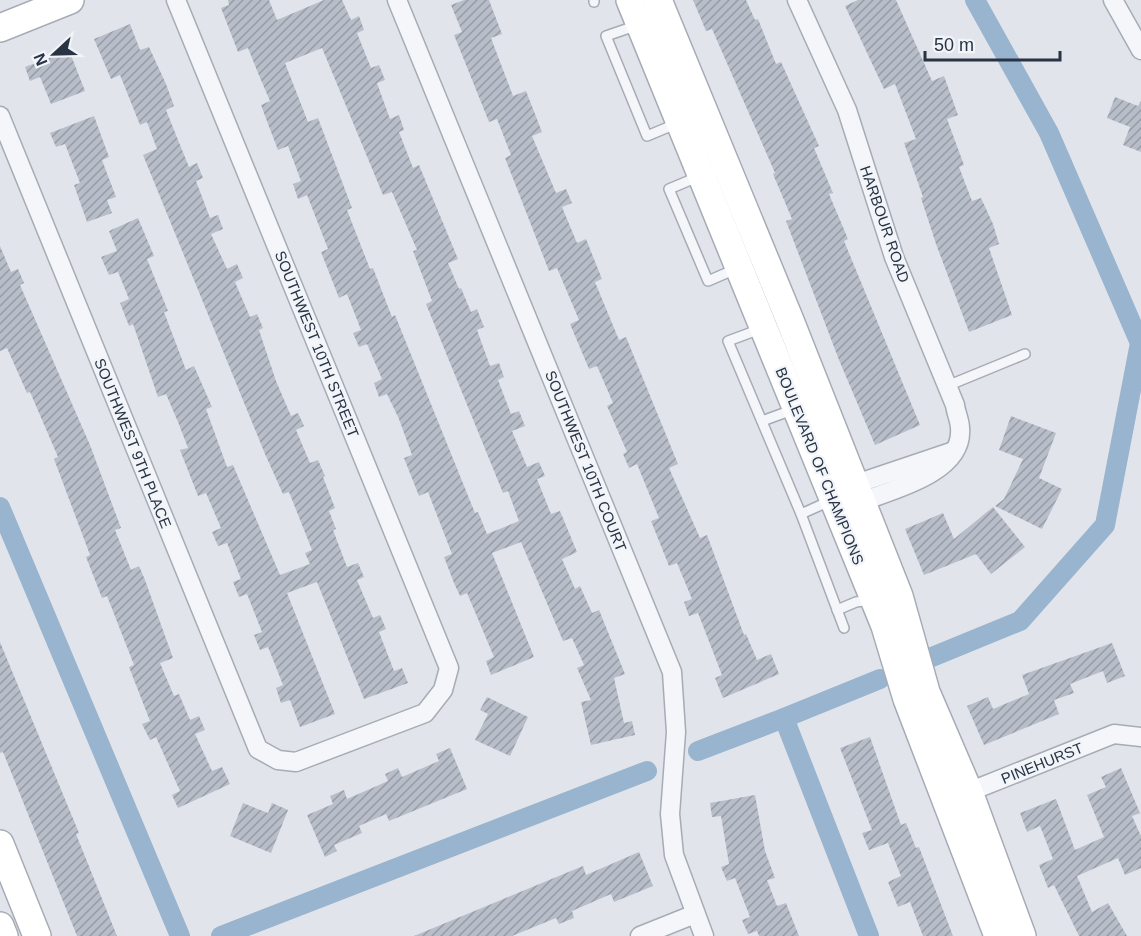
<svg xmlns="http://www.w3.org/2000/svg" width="1141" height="936" font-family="Arial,sans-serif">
  <defs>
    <pattern id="building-hatch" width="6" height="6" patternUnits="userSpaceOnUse" patternTransform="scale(1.5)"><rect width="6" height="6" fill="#b8bec9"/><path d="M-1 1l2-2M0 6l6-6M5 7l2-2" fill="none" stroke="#969ba5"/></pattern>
  </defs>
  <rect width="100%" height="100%" fill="#e1e5eb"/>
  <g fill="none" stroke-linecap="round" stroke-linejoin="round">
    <g stroke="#99b4ce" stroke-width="20">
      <path d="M0 507 180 936"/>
      <path d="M932 657 1020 621 1105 525 1140 343 1049 133 975 0"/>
      <path d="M698 751 784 718"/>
      <path d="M221 936 647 771"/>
      <path d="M869 936 784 718 880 679"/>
    </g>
  </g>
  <g fill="url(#building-hatch)" fill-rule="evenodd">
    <path d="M228 0H269L277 20 324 0H342L351 20 359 16 364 30 357 33 371 68 379 65 385 80 377 83 390 119 399 115 404 130 399 132 413 168 419 165 458 259 448 263 459 289 461 288 471 312 477 309 484 327 477 330 490 366 499 363 504 377 498 380 511 414 519 411 525 426 512 431 527 467 539 462 545 476 537 479 551 514 560 511 577 552 562 559 575 589 580 586 592 613 599 610 625 674 614 678 624 723 632 721 635 735 591 745 581 702 591 700 577 668 584 665 572 638 563 641 521 542 492 553 534 657 491 675 486 661 494 657 467 593 460 596 454 583 444 557 452 554 428 492 419 496 404 458 412 455 399 419 387 394 379 397 374 383 382 379 367 344 359 347 353 333 361 330 347 294 339 298 321 252 328 249 307 195 298 199 293 184 301 181 288 146 278 150 268 124 261 105 270 101 258 73 248 48 238 52 221 8 229 5ZM322 48 383 195 392 192 417 250 413 251 432 301 426 304 503 493 508 491 519 521 487 534 478 512 475 513 395 315 392 317 373 268 370 269 347 210 352 208 318 118 308 122 285 63Z"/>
    <path d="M464 0H489L502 34 491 38 513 96 526 91 542 132 532 136 556 193 566 189 572 203 562 207 577 243 586 239 602 279 595 282 619 340 626 337 678 464 669 468 684 502 700 538 707 535 744 635 746 634 757 660 771 654 779 674 723 698 715 678 722 675 698 613 689 616 684 602 692 599 677 563 669 566 651 521 659 518 637 464 629 468 623 454 627 452 607 406 613 403 597 366 589 369 570 324 579 320 557 268 549 271 505 158 511 155 497 119 489 122 454 35 462 32 451 5Z"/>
    <path d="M693 0H746L755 20 758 19 776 64 781 62 819 146 814 148 833 193 829 194 848 239 844 241 920 425 875 445 839 360 786 221 792 219 773 174 775 173 712 29 706 31Z"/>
    <path d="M858 0H896L932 81 944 76 958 115 947 119 964 165 959 167 972 201 981 198 993 224 999 244 989 248 1012 315 969 332 936 244 921 198 923 197 904 143 916 139 895 84 884 89 845 6Z"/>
    <path d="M130 24 140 50 149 47 166 84 174 106 166 110 178 140 189 167 197 163 203 178 196 181 210 218 218 215 223 229 211 234 227 269 237 264 243 278 235 282 250 317 257 314 263 328 259 330 276 381 291 416 298 413 304 426 296 430 310 463 318 460 325 476 323 477 335 508 329 511 336 529 333 530 347 567 358 563 364 577 357 580 373 618 380 615 386 629 379 632 394 671 402 668 408 683 364 699 317 582 287 593 335 714 300 727 290 700 281 703 276 688 283 685 268 647 260 650 254 635 262 632 247 594 239 597 233 582 241 579 227 543 218 546 212 532 221 528 206 493 198 496 180 450 188 448 178 422 166 394 158 397 133 324 129 326 120 303 129 299 118 272 109 275 101 257 117 251 109 231 138 218 154 256 147 259 168 311 164 312 186 370 194 366 212 407 206 409 227 467 233 465 280 575 310 564 305 553 312 550 289 492 283 494 265 454 143 155 157 149 147 122 140 125 120 75 111 79 94 39Z"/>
    <path d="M69 50 85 91 51 104 40 77 30 81 25 67Z"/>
    <path d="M1115 97 1138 106 1141 101V152L1123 145 1130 127 1107 118Z"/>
    <path d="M94 116 109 157 102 160 116 197 107 200 112 213 87 222 74 185 80 183 65 144 56 147 50 133Z"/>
    <path d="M0 246 11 272 18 269 24 283 20 285 90 445 121 528 115 530 131 570 139 566 145 580 173 658 160 663 174 696 179 694 190 720 199 716 205 730 195 734 212 771 222 767 230 784 178 808 172 795 180 791 156 737 150 740 142 724 150 721 129 667 134 665 107 596 102 598 86 557 90 555 54 459 58 457 30 392 27 393 7 348 0 351Z"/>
    <path d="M1011 416 1056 433 1039 478 1062 489 1042 529 995 506 1004 499 1023 459 999 450Z"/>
    <path d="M993 507 1025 547 991 574 976 554 924 575 905 529 943 513 954 539Z"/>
    <path d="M0 642 79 833 76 834 117 936H77L3 752 0 753Z"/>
    <path d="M1112 643 1125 676 1107 683 1103 671 1070 684 1074 693 1054 700 1059 714 984 745 967 706 988 697 993 709 1029 694 1022 675Z"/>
    <path d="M487 697 528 717 510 756 475 740 488 714 480 710Z"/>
    <path d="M870 737 901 825 906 823 916 848 919 847 953 936H923L910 902 898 907 888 882 901 876 888 843 869 850 862 833 872 830 840 748Z"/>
    <path d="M450 748 467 789 389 821 386 814 359 826 362 833 334 845 337 851 325 857 307 815 333 804 330 796 344 790 347 799 388 781 385 774 398 768 402 777 439 761 436 754Z"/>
    <path d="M1121 768 1140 813 1132 816 1141 836V868L1125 875 1118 858 1077 876 1092 912 1108 903 1127 936H1079L1054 885 1048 888 1039 865 1053 859 1040 826 1027 832 1020 813 1056 799 1075 850 1104 837 1087 795 1106 787 1101 777Z"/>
    <path d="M755 795 765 851 775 878 767 880 777 906 786 903 799 936H759L757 931 748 934 742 920 750 917 735 878 727 881 721 867 729 864 721 816 712 817 710 803Z"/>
    <path d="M243 803 268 813 272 803 288 810 271 853 230 836Z"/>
    <path d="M639 852 653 886 614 902 611 894 572 911 574 918 559 924 556 918 512 936H414L583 866 586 875Z"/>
  </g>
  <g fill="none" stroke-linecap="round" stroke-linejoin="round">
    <defs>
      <g id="lane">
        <path d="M594 0V2"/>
        <path d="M638 25 606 36 647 136 678 123"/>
        <path d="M700 176 669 189 708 281 738 268"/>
        <path d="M763 328 728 341 801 514 832 500"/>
        <path d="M947 386 1025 354"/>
        <path d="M762 421 795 409"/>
        <path d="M801 514 844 628"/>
        <path d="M837 610 856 602 871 600"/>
      </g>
      <g id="street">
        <path d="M397 0 672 672 676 732 670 814 674 855 704 936"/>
        <path d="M797 0 847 110 894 257 955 405C956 413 960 421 960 428 964 473 892 490 860 502L851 501"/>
        <path d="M1113 0 1141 50"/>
        <path d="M0 116 258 749 278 760 296 762 425 713 443 690 449 668 176 0"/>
        <path d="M846 490 853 485 954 451"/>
        <path d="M961 795 1114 734 1141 737"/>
        <path d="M640 936 695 914"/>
      </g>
      <g id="secondary">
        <path d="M630 0 885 626 907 699 998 936"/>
        <path d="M658 0 789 318 899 596 926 692 969 792 1022 936"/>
        <path d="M0 28 70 0"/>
        <path d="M0 844 37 936"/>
        <path d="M0 926 4 936"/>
      </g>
    </defs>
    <use href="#lane" stroke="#a6acb6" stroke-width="12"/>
    <use href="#street" stroke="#a6acb6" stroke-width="21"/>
    <use href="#secondary" stroke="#a6acb6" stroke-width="30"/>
    <use href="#lane" stroke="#f4f6f9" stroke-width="9"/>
    <use href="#street" stroke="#f4f6f9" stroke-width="18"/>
    <use href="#secondary" stroke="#fff" stroke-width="27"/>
  </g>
  <g text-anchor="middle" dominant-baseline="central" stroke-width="4.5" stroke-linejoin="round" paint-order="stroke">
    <g font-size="15" fill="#283344" stroke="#f1f4f8">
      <text transform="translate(885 224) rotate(71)">HARBOUR ROAD</text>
      <text transform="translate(317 344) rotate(68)">SOUTHWEST 10TH STREET</text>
      <text transform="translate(133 443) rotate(68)">SOUTHWEST 9TH PLACE</text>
      <text transform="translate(586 461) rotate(68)">SOUTHWEST 10TH COURT</text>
      <text transform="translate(820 466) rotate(68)">BOULEVARD OF CHAMPIONS</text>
      <text transform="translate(1042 763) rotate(-22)">PINEHURST</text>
    </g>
  </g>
  <g transform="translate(54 54) rotate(248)" stroke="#f1f4f8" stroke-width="4.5" paint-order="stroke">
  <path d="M0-4.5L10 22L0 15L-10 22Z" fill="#283344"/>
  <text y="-9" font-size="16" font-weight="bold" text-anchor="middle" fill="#283344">N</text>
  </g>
  <path d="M925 51v9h135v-9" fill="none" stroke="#283344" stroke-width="3"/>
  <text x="934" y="51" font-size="18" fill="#283344" stroke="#f1f4f8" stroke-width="4.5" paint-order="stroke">50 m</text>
</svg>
